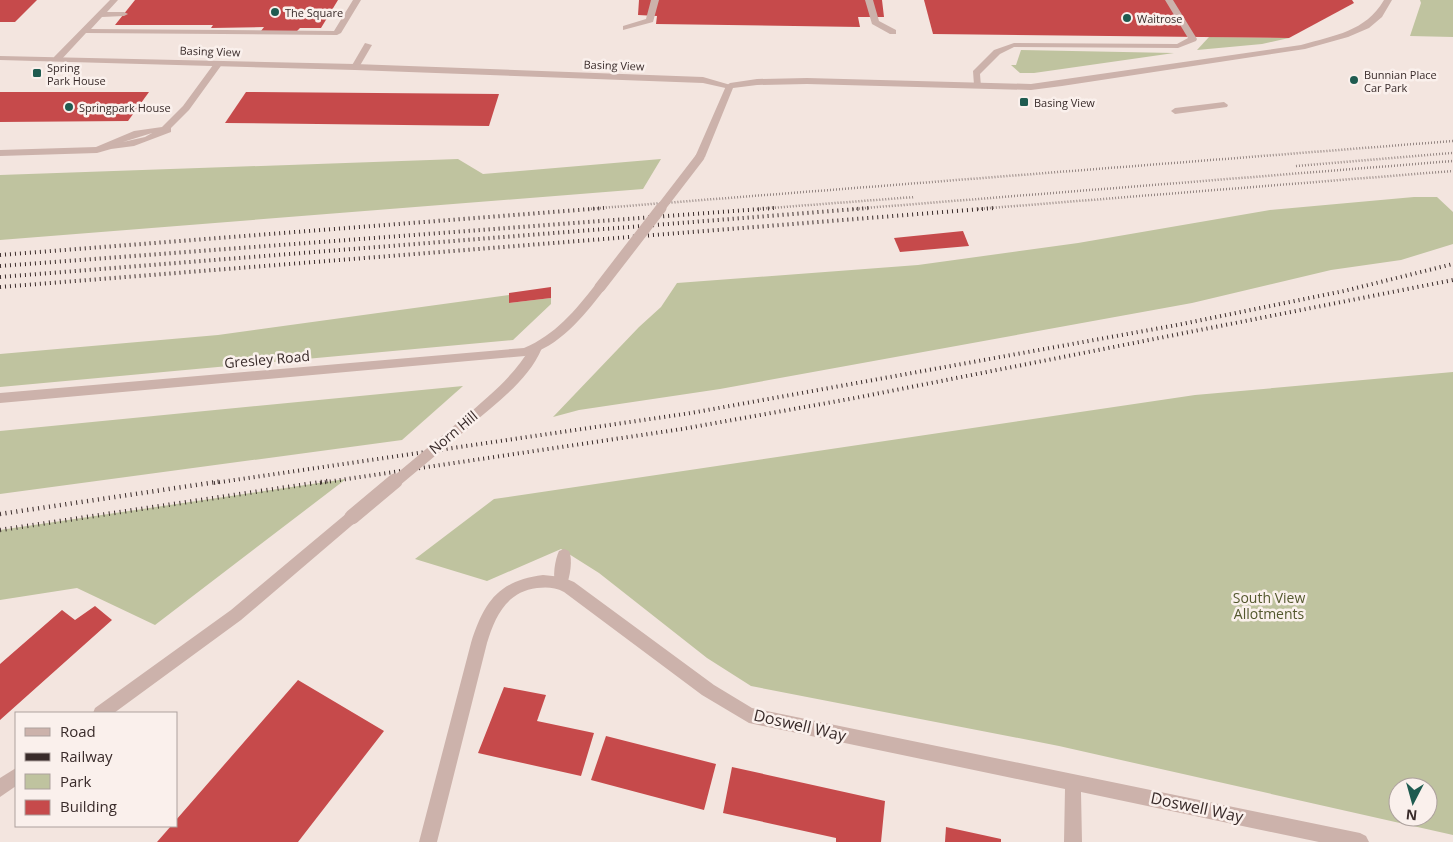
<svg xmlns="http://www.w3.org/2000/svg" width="1453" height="842" font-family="'Open Sans',sans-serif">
  <rect width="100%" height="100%" fill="#f3e5df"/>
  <g fill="#bfc39f" fill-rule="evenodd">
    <path d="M1420 0H1453V37L1410 36 1421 3Z"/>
    <path d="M1209 37 1289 38 1262 44 1197 50Z"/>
    <path d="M1021 50 1174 53 1034 73H1020L1011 65H1016Z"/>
    <path d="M458 159 483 174 661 159 643 189 0 240V175Z"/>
    <path d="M1414 197H1437L1453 212V244L1401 260 1331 270 1192 303 720 389 579 410 553 417 639 327 661 307 677 283 918 265 1078 243 1270 210Z"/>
    <path d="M509 295V303L551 298V304L513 340 0 387V354L218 335Z"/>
    <path d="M1453 372V835L1059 746 751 686 707 658 599 573 561 549 487 581 415 559 494 499 1195 395ZM1398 787H1428V817H1398Z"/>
    <path d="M463 386 402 440 0 494V431Z"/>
    <path d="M346 479 155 625 77 588 0 600V530Z"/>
  </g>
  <g fill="#c64a4b">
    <path d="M0 0H37L15 22H0Z"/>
    <path d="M135 0H338L321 28H300L297 31H261L264 27 211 28 213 25H115Z"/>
    <path d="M639 0H882L884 17H858L860 27 656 24 657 16 638 15Z"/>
    <path d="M924 0H1352L1354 3 1289 38 933 34Z"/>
    <path d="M0 92H149L128 121 0 122Z"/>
    <path d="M246 92 499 94 489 126 225 123Z"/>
    <path d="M963 231 969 246 900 252 894 238Z"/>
    <path d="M551 287V298L509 303V293Z"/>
    <path d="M95 606 112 620 0 720V664L62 610 75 620Z"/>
    <path d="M298 680 384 731 298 842H157L171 826H176V820Z"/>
    <path d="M504 687 546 695 537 721 594 733 581 776 478 753Z"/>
    <path d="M606 736 716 764 704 810 591 780Z"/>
    <path d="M732 767 885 801 881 842H836V838L723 813Z"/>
    <path d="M946 827 1001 839V842H945Z"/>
  </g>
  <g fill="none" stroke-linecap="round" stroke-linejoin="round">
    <g fill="#ccb2ab" fill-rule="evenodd">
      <path d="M110 0H118L107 12H124L128 14 124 16 102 17 91 29 334 31 353 0H361L341 33 337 35 86 33 60 61H54V57Z"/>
      <path d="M651 0H659L653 22 623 30V26L646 19Z"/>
      <path d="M865 0H873L879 21 896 30V34H890L872 24Z"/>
      <path d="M1165 0H1173L1197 39 1196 41 1178 48 1014 47 1000 54 980 74 981 87 974 85 973 71 994 50 1014 43 1177 44 1188 38Z"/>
      <path d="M365 43 372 45 358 69H352L351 67Z"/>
      <path d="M216 61 223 63 189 110 171 128V132L134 146 111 149 97 153 0 156V150L96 147 134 131 162 127 183 106ZM152 133 145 137 123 142Z"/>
      <path d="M1224 102 1228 105 1227 107 1175 114 1171 111 1175 108Z"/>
      <path d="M564 549 569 551C573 559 570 578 566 586L561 588 556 586C552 578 555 559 559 551Z"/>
    </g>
    <g fill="#ccb2ab" fill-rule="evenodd">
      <path d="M0 56 355 64 703 77 734 86 730 89 703 83 355 70 0 60Z"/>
      <path d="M536 344 542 348C528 381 497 402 471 425H463L461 422 463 419C490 394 513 378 532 345Z"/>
      <path d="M352 511 357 513 359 517 357 521 241 620 114 713H93L95 708 231 610 347 513Z"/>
      <path d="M543 575 562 577 574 582 714 685 752 708 1360 833 1366 836 1369 842H1319L1081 792 1082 842H1064L1065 789 749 723 702 695 564 592C555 587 546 587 537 588 506 592 495 617 487 643L437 842H419L471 643C484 602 498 581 543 575Z"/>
      <path d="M16 768V786L0 797V778Z"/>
    </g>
    <g fill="#ccb2ab" fill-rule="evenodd">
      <path d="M1384 0H1392L1382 17 1369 28 1348 37 1305 49 1062 86 1031 90 807 84 757 85 733 88 705 157 700 160 695 157 726 86 730 83 757 79 807 78 1031 84 1301 45C1335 35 1365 32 1384 0Z"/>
      <path d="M600 283 605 287 604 290C582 318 560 346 525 356L0 403V393L524 348C555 335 575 311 596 284Z"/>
    </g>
    <g stroke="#392b2a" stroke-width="2.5" stroke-dasharray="0.5 2.5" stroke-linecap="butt">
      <path d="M1296 166 1453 153"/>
      <path d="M588 209 1453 141"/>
      <path d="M757 209 915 197"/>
      <path d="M853 209 1453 161"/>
      <path d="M978 209 1453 171"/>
    </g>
    <g stroke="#392b2a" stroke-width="4" stroke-dasharray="1 4" stroke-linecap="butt">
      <path d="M0 255 604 208"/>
      <path d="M0 266 774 208"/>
      <path d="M0 277 869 208"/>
      <path d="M0 287 994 208"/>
      <path d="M214 483 691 413 1177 325 1344 291 1453 264"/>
      <path d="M320 483 682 429 855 398 1453 280"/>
    </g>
    <g stroke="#392b2a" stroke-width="4.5" stroke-dasharray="1 4.5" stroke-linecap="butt">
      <path d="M0 514 223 481"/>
      <path d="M0 530 328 481"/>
    </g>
    <path stroke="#ccb2ab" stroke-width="11" d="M394 483 467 422"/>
    <path stroke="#ccb2ab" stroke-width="15" d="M352 517 395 481"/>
    <path stroke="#ccb2ab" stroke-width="9" d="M660 209 700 157"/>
    <path stroke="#ccb2ab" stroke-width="11" d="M600 287 661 208"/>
  </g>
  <g fill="#1f5b50" stroke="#faf0ec" stroke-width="2">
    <circle cx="275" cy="12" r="5"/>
    <circle cx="1127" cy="18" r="5"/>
    <rect x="32" y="68" width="10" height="10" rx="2.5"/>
    <circle cx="1354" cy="80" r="5"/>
    <rect x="1019" y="97" width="10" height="10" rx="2.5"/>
    <circle cx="69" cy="107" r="5"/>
  </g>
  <g text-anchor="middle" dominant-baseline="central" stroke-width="5" stroke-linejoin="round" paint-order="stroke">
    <g font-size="11" fill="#392b2a" stroke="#faf0ec" text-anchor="start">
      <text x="285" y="12">The Square</text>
      <text x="1137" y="18">Waitrose</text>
      <text x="47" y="67">Spring<tspan x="47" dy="13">Park House</tspan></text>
      <text x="1364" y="74">Bunnian Place<tspan x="1364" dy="13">Car Park</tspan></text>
      <text x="1034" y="102">Basing View</text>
      <text x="79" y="107">Springpark House</text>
    </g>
    <g font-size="11" fill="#392b2a" stroke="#faf0ec">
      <text transform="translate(210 51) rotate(2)">Basing View</text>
      <text transform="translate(614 65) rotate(2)">Basing View</text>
    </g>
    <g font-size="14" fill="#392b2a" stroke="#faf0ec">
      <text transform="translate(267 359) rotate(-5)">Gresley Road</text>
      <text transform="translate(453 432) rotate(-40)">Norn Hill</text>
    </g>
    <g font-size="14" fill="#53582e" stroke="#faf0ec">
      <text x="1269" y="597">South View<tspan x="1269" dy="16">Allotments</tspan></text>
    </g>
    <g font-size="16" fill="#392b2a" stroke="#faf0ec">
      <text transform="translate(800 725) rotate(13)">Doswell Way</text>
      <text transform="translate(1197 807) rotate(12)">Doswell Way</text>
    </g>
  </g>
  <rect x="15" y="712" width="162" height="115" fill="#faf0ec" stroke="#ada19e"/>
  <rect x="25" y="728" width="25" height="8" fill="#ccb2ab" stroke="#ada19e"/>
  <text x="60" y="737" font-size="15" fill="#392b2a">Road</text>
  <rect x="25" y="753" width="25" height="8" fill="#392b2a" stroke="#ada19e"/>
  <text x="60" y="762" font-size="15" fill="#392b2a">Railway</text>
  <rect x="25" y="774" width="25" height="15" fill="#bfc39f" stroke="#ada19e"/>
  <text x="60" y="787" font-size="15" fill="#392b2a">Park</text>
  <rect x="25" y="800" width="25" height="15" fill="#c64a4b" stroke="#ada19e"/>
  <text x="60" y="812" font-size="15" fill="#392b2a">Building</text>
  <g transform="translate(1413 802) rotate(186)"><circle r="24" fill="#faf0ec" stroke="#ada19e"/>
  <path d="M0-4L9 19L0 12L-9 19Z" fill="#1f5b50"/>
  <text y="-8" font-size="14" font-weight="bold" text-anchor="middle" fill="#392b2a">N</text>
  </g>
</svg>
